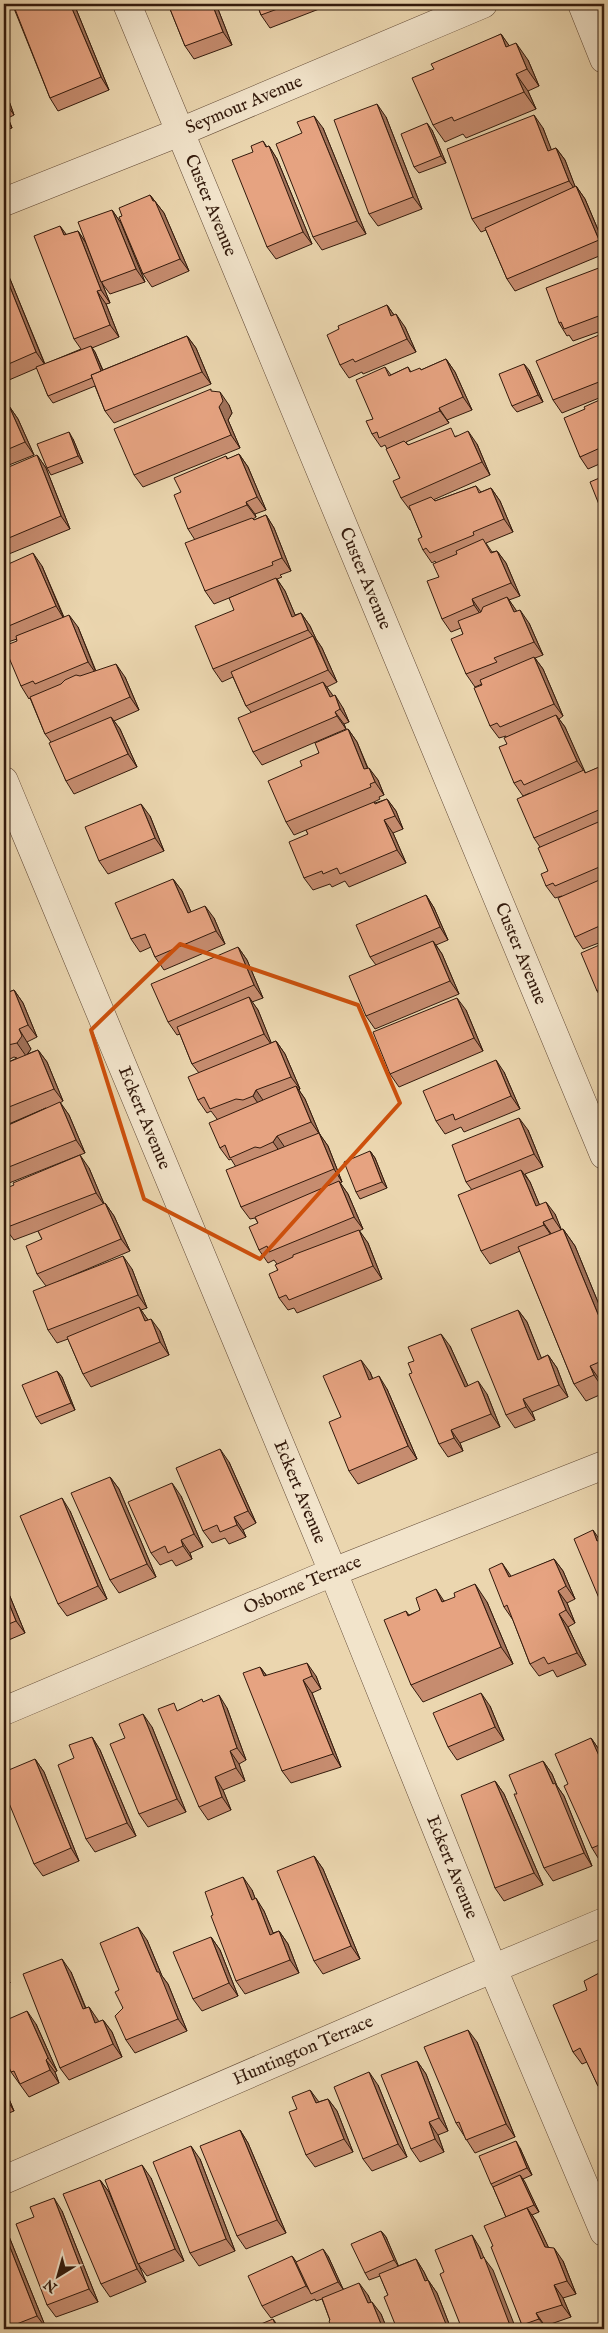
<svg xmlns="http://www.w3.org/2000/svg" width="608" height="2333" font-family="'IM FELL English',serif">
  <rect width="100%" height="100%" fill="#ebd6af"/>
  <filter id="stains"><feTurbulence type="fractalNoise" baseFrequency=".004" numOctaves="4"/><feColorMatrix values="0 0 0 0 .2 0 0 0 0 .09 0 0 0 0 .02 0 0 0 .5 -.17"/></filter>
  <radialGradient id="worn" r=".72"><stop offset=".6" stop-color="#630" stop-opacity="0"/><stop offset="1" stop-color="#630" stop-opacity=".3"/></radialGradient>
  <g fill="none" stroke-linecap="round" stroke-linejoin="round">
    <defs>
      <g id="minor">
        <path id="s1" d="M127 4 604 1155"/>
        <path d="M582 4 604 59"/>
        <path id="s2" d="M4 202 180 132 483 4"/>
        <path id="s3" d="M4 781 333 1572 493 1969 604 2232"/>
        <path id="s4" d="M4 1711 333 1572 604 1465"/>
        <path id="s5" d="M4 2180 459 1983 604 1922"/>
      </g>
    </defs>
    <use href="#minor" stroke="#614935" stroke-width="29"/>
    <use href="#minor" stroke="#f2e4cb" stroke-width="28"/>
  </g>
  <g fill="#c68c6f" stroke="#331a0c">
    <path d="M4 4H74L109 90 58 111 50 98 13 6 4 10Z"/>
    <path d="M168 4H216L232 45 194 59 185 46Z"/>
    <path d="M257 4H332L270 28 261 15Z"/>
    <path d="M501 34 509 46 528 60 539 86 528 91 536 109 466 138 463 134 445 142 433 125 434 69Z"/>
    <path d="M4 87 14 115 8 118 12 128 4 131Z"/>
    <path d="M386 117 422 209 378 226 369 214Z"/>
    <path d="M323 128 366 234 322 250 313 237Z"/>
    <path d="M543 128 551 150 556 148 565 160 575 187 576 186 585 199 604 244V254L515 291 507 279 486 230 481 232 472 219Z"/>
    <path d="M432 130 446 163 419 173 414 167Z"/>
    <path d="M269 146 277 159 312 244 276 259 267 247V147Z"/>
    <path d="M150 195 164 213 189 271 152 287 143 274 122 216Z"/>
    <path d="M112 210 121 223 145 282 110 294 101 282Z"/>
    <path d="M78 231 86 243 110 303 106 304 119 337 92 348 95 352 103 370 187 336 196 348 211 384 114 423 105 411 95 386 53 403 48 396 37 368 9 380 5 375 7 380 4 381V269L10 279 45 364 81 349 74 339 66 235Z"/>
    <path d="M604 266V330L573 341 569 335 567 336 559 323Z"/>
    <path d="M387 305 394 315 405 327 416 352 363 374 362 372 349 378 340 365 339 329Z"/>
    <path d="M604 333V396L562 413 553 400Z"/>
    <path d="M446 359 455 372 472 410 447 420 449 423 406 442 408 445 457 436 477 444 490 475 433 500 435 501 476 486 481 492 491 488 500 501 513 532 486 543 492 552 497 551 506 563 520 596 509 600 517 612 529 623 543 655 535 658 543 669 563 716 559 719 565 727 584 771 586 773 604 765V941L583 949 575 937 562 896 555 898 546 886 548 871 540 847 534 838 530 794V793L523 796 514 783 507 744 506 737V736L499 738 490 726 482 684 475 687 466 674 463 634 461 628 451 632 442 619 439 577 436 563 435 561 432 563 423 550 422 537 411 510H410L401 498 400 478 387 449 385 445 381 447 372 434 373 419 385 367 391 375 408 367 411 372 421 370Z"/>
    <path d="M529 370 543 402 517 412 512 406Z"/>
    <path d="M212 391 229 405 232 413 228 420 240 448 143 487 134 475Z"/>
    <path d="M604 398V462L588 469 580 457 585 409Z"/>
    <path d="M9 406 18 419 34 455 4 467V408Z"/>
    <path d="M73 439 83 463 51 475 47 468Z"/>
    <path d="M239 454 248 467 266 510 255 514 256 517 253 519 254 520 266 515 274 528 291 571 280 575 282 577 277 579 285 591 295 615 301 613 310 626 316 639 322 648 337 682 327 687 332 696 343 708 349 722 344 724 346 729 262 765 253 752 251 712 246 706 233 677 222 682 213 669 234 610 244 592 214 604 205 591 195 540 188 529 181 492 226 456 228 459Z"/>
    <path d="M37 455 46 468 70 529 4 556V489L7 487Z"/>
    <path d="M4 566H42L64 617 78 627 96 671 125 677 139 710 114 721 120 729 137 767 74 794 66 781 51 742 45 734 30 698 29 699 21 686 17 639 8 642 4 635Z"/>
    <path d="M348 729 357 742 368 768 378 780 384 795 379 797 380 799 374 802 375 803 387 799 396 811 403 829 393 833 406 863 349 887 345 881 332 887 330 884 313 890 304 878 308 834 306 830 294 835 286 822 302 766Z"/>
    <path d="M150 816 164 851 108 874 99 861Z"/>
    <path d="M173 879 182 891 191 912 214 918 225 944 164 970 155 957 151 947 140 952 131 939Z"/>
    <path d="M426 895 434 908 448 940 436 945 442 954 459 994 375 1029 366 1016 376 965 370 957Z"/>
    <path d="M604 943V1002L597 991Z"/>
    <path d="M238 947 247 960 263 998 252 1002 258 1010 271 1043 276 1041 285 1054 300 1089 299 1090 305 1099 320 1135 328 1146 342 1182 340 1183 348 1194 363 1229 359 1231 368 1243 382 1279 297 1313 294 1308 288 1310 279 1298 277 1264 274 1260 268 1263 259 1250 258 1223 255 1218 250 1219 241 1207 236 1167 231 1159 229 1160 220 1148 217 1119 211 1111 207 1113 198 1100 199 1073 192 1064 180 1034 177 1035 168 1022Z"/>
    <path d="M14 990 23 1003 37 1037 27 1042 31 1049 27 1054 38 1050 47 1062 63 1101 60 1103 69 1115 85 1153 4 1185V1127L46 1108 4 1126V1064L17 1058 14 1057 4 1062V994Z"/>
    <path d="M466 1010 483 1051 399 1087 390 1074Z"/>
    <path d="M504 1072 520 1109 464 1132 461 1127 445 1134 436 1121Z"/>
    <path d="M528 1130 543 1167 525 1174 530 1182 539 1204 555 1214 561 1230 563 1229 575 1246 604 1317V1382L602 1383 604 1388V1393L586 1401 574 1384 520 1251 490 1264 481 1251 472 1190 466 1182Z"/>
    <path d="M370 1151 375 1158 387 1188 360 1199 356 1192Z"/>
    <path d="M89 1168 104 1204 105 1203 114 1216 130 1251 57 1282 132 1269 147 1308 141 1310 148 1320 160 1331 169 1355 91 1387 83 1374 68 1339 57 1343 48 1330 46 1286 37 1274 42 1239 38 1231 14 1240 5 1228Z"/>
    <path d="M518 1310 527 1322 541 1358 548 1355 557 1368 568 1397 532 1412 535 1420 515 1428 506 1415Z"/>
    <path d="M450 1346 468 1386 487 1394 500 1427 460 1443 463 1451 448 1457 439 1444 412 1373Z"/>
    <path d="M57 1371 62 1377 75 1410 41 1424 36 1417Z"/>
    <path d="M370 1372 373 1379 387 1389 417 1459 358 1484 349 1471 341 1417Z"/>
    <path d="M229 1462 256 1523 243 1530 246 1537 229 1544 225 1538 212 1543 203 1531Z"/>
    <path d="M110 1477 119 1489 156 1577 119 1593 110 1580Z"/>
    <path d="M181 1496 203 1547 190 1553 192 1559 176 1566 172 1560 160 1565 151 1553Z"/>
    <path d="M70 1511 107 1599 67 1616 58 1604Z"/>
    <path d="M554 1559 563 1571 575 1599 567 1603 575 1623 568 1627 586 1665 557 1677 553 1670 539 1676 530 1664 513 1620 504 1607 512 1577Z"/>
    <path d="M4 1582 25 1633 4 1642Z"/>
    <path d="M444 1601 487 1602 513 1664 423 1702 411 1685 406 1611 409 1615Z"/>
    <path d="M260 1667 267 1676H316L321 1689 312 1693 341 1767 291 1783 282 1771Z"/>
    <path d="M204 1702 227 1708 246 1760 239 1764 245 1781 223 1790 231 1810 208 1820 199 1807 179 1710Z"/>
    <path d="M490 1706 504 1740 457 1760 448 1747Z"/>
    <path d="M152 1727 186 1812 148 1827 139 1814 125 1738Z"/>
    <path d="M92 1737 100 1750 136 1836 95 1852 86 1839Z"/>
    <path d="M591 1738 600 1751 604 1760V1859L600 1861 592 1848 568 1784Z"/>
    <path d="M35 1759 44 1772 79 1861 43 1876 34 1864Z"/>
    <path d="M543 1761 552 1774 557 1786 564 1796 592 1866 553 1881 544 1868 517 1794Z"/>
    <path d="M495 1781 504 1794 543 1885 504 1901 495 1888Z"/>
    <path d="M314 1856 323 1869 360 1959 323 1974 314 1961Z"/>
    <path d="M4 1881 9 1895 4 1897Z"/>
    <path d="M252 1890 255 1898 264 1911 273 1933 279 1931 288 1944 299 1973 245 1994 236 1981Z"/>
    <path d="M211 1937 220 1950 238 1996 202 2011 193 1999Z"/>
    <path d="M147 1940 162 1976 168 1984 187 2031 135 2053 126 2040 123 2008 119 1990Z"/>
    <path d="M4 1968 10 1983 4 1986Z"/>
    <path d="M71 1972 86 2008 89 2007 98 2022 103 2020 112 2032 122 2057 69 2080 60 2068Z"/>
    <path d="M604 1977V2094L598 2086 587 2062 582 2064 573 2052 587 1990Z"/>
    <path d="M36 2024 57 2071 55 2072 59 2083 29 2097 11 2072Z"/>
    <path d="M477 2042 515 2137 475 2153 456 2123Z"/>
    <path d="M417 2061 426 2074 448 2131 438 2135 444 2152 420 2162 411 2149Z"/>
    <path d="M378 2085 407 2157 372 2171 363 2159Z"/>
    <path d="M4 2087 14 2111 4 2115Z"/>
    <path d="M310 2090 318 2102 328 2099 337 2111 353 2152 315 2167 306 2155 297 2109Z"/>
    <path d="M240 2130 248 2143 286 2233 246 2249 237 2236Z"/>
    <path d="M520 2148 532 2175 523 2179 539 2212 532 2215 536 2221 548 2247 563 2261 576 2294 563 2298 571 2317 545 2326 547 2329H525L522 2325 493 2246 506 2217 493 2187 491 2184Z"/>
    <path d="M200 2159 235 2251 199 2266 190 2253Z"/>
    <path d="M151 2178 184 2261 147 2276 138 2264 146 2282 110 2297 101 2284 100 2180 109 2192 134 2254Z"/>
    <path d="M62 2211 98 2302 56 2317 47 2305Z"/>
    <path d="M381 2231 386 2237 398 2266 416 2259 424 2272 428 2280 437 2293 451 2329H397L388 2295 380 2276 369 2280 365 2273Z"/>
    <path d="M8 2234 46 2328 44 2329H4Z"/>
    <path d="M292 2256 296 2262 328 2256 343 2289 368 2295 371 2302 381 2314 387 2329H332L330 2320 322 2299 316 2301 315 2299 271 2318 262 2306Z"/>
  </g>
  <g fill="#a1725a" stroke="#331a0c">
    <path d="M70 4H74L109 90 101 77Z"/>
    <path d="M212 4H216L232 45 223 32Z"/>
    <path d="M501 34 513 51 506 47Z"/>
    <path d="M516 43 528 60 539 86 527 69Z"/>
    <path d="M516 74 528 91 536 109 524 92Z"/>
    <path d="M4 87 14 115 5 102 4 98Z"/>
    <path d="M377 104 386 117 422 209 413 197Z"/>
    <path d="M4 112 8 118 12 128 4 117Z"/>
    <path d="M534 115 543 128 557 164 548 151Z"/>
    <path d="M314 116 323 128 366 234 357 221Z"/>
    <path d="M427 123 432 130 446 163 441 156Z"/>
    <path d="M263 141 271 153 269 146 277 159 312 244 303 232Z"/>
    <path d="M556 148 565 160 578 194 569 181Z"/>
    <path d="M576 186 585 199 604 244V247L599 240Z"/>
    <path d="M150 195 164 213 189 271 180 259Z"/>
    <path d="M112 210 121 223 145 282 136 269Z"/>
    <path d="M60 226 69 238 64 235Z"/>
    <path d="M78 231 86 243 110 303 101 290Z"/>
    <path d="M4 269 10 279 45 365 36 352 4 272Z"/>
    <path d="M97 291 106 304 119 337 110 325Z"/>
    <path d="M387 305 396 318 391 316Z"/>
    <path d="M396 314 405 327 416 352 407 339Z"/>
    <path d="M187 336 196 348 211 384 202 372Z"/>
    <path d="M91 346 95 352 107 381 102 374Z"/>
    <path d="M446 359 455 372 472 410 463 397Z"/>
    <path d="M524 364 529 370 543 402 538 395Z"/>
    <path d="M220 392 229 405 232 413 228 420 240 448 231 435 219 407Z"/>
    <path d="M9 406 18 419 34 455 25 442Z"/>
    <path d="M439 408 449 423 440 411Z"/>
    <path d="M468 431 477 444 490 475 482 462Z"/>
    <path d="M69 432 73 439 83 463 78 456Z"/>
    <path d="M239 454 248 467 266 510 257 497Z"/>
    <path d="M37 455 46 468 70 529 61 516Z"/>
    <path d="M491 488 500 501 513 532 504 519Z"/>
    <path d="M246 502 255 514 256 517 247 505Z"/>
    <path d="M266 515 274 528 291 571 282 558Z"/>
    <path d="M497 551 506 563 520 596 511 583Z"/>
    <path d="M33 553 42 566 64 619 56 606Z"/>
    <path d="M276 578 285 591 301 629 292 617Z"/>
    <path d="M507 597 516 610 523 625 514 612Z"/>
    <path d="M472 599 481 612 483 618 474 605Z"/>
    <path d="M520 610 529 623 543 655 534 642Z"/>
    <path d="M301 613 310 626 316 639 322 648 337 682 328 670 315 639 308 630Z"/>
    <path d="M69 615 78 627 97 675 88 662Z"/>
    <path d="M534 657 543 669 563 716 554 704Z"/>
    <path d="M116 664 125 677 139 710 130 697Z"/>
    <path d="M323 682 332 694 339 709 330 697Z"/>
    <path d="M335 695 343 708 349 722 340 709Z"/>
    <path d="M335 712 344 724 346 729 337 716Z"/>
    <path d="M556 715 565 727 586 774 577 761Z"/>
    <path d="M111 717 120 729 137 767 128 754Z"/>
    <path d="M348 729 357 742 373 782 364 769Z"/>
    <path d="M369 768 378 780 384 795 375 782Z"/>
    <path d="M387 799 396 811 403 829 395 816Z"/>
    <path d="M141 804 150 816 164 851 155 838Z"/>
    <path d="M384 820 393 833 406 863 397 850Z"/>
    <path d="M173 879 182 891 197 926 188 913Z"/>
    <path d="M426 895 434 908 448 940 440 927Z"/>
    <path d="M205 906 214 918 225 944 216 931Z"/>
    <path d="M433 941 442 954 459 994 450 981Z"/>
    <path d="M238 947 247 960 263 998 254 985Z"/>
    <path d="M14 990 23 1003 37 1037 28 1025Z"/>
    <path d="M249 997 258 1010 273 1047 264 1034Z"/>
    <path d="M457 998 466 1010 483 1051 474 1038Z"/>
    <path d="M19 1029 27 1042 31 1049 26 1056 17 1043Z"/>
    <path d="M276 1041 285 1054 300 1089 291 1077Z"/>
    <path d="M38 1050 47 1062 63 1101 54 1089Z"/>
    <path d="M496 1060 504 1072 520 1109 511 1096Z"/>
    <path d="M296 1086 305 1099 320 1135 311 1122Z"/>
    <path d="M256 1090 265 1103 262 1109 253 1096Z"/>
    <path d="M60 1102 69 1115 85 1153 76 1140Z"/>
    <path d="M519 1118 528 1130 543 1167 534 1154Z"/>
    <path d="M319 1133 328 1146 342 1182 334 1169Z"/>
    <path d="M277 1136 286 1149 282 1155 273 1142Z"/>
    <path d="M370 1151 375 1158 387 1188 382 1182Z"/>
    <path d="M80 1155 89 1168 105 1206 96 1193Z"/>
    <path d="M521 1170 530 1182 545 1218 536 1206Z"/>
    <path d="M339 1181 348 1194 363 1229 354 1217Z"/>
    <path d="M546 1202 555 1214 562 1231 553 1218Z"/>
    <path d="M105 1203 114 1216 130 1251 121 1239Z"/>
    <path d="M543 1222 552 1235 553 1238 544 1225Z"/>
    <path d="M563 1229 575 1246 604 1317V1327L602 1324Z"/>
    <path d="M359 1230 368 1243 382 1279 373 1266Z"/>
    <path d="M123 1256 132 1269 147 1308 138 1295Z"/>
    <path d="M139 1307 148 1320 145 1321Z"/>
    <path d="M518 1310 527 1322 547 1372 538 1360Z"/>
    <path d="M151 1319 160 1331 169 1355 160 1342Z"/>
    <path d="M441 1334 450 1346 474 1399 465 1387Z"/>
    <path d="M548 1355 557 1368 568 1397 559 1385Z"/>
    <path d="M361 1360 370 1372 378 1393 369 1380Z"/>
    <path d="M590 1366 602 1383 604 1390 594 1375Z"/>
    <path d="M57 1371 62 1377 75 1410 71 1403Z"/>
    <path d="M379 1376 387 1389 417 1459 408 1446Z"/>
    <path d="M478 1381 487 1394 500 1427 491 1414Z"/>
    <path d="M523 1399 532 1412 535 1420 526 1407Z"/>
    <path d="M451 1430 460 1443 463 1451 454 1438Z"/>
    <path d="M220 1449 229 1462 256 1523 248 1511Z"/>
    <path d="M110 1477 119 1489 156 1577 147 1564Z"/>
    <path d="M172 1483 181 1496 203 1547 194 1534Z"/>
    <path d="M62 1498 70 1511 107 1599 98 1586Z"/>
    <path d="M234 1517 243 1530 246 1537 237 1525Z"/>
    <path d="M593 1530 602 1543 597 1541Z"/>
    <path d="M181 1540 190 1553 192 1559 183 1546Z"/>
    <path d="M554 1559 563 1571 575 1599 566 1586Z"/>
    <path d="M502 1563 511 1576 518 1590 509 1577Z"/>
    <path d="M4 1582 25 1633 16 1621 4 1591Z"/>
    <path d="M475 1584 487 1602 513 1664 501 1647Z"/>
    <path d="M436 1589 448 1607 442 1602Z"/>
    <path d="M558 1591 567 1603 575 1623 566 1610Z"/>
    <path d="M559 1614 568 1627 586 1665 577 1653Z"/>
    <path d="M307 1663 316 1676 321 1689 312 1676Z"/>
    <path d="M260 1667 269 1679 264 1676Z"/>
    <path d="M303 1680 312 1693 341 1767 333 1754Z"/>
    <path d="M481 1693 490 1706 504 1740 495 1727Z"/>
    <path d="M219 1695 227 1708 246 1760 237 1748Z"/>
    <path d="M143 1714 152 1727 186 1812 177 1799Z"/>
    <path d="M92 1737 100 1750 136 1836 127 1823Z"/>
    <path d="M591 1738 600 1751 604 1760V1768Z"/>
    <path d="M230 1751 239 1764 245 1781 236 1768Z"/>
    <path d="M35 1759 44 1772 79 1861 71 1848Z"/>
    <path d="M543 1761 552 1774 557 1786 564 1796 592 1866 584 1853Z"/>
    <path d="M215 1777 223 1790 231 1810 222 1797Z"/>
    <path d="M495 1781 504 1794 543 1885 534 1873Z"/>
    <path d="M314 1856 323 1869 360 1959 351 1946Z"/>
    <path d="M243 1877 252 1890 260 1912 252 1900Z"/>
    <path d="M4 1881 9 1895 4 1887Z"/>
    <path d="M256 1898 264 1911 279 1947 270 1935Z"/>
    <path d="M138 1927 147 1940 162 1976 168 1984 187 2031 178 2019 157 1972Z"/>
    <path d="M279 1931 288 1944 299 1973 290 1960Z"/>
    <path d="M211 1937 220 1950 238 1996 229 1983Z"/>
    <path d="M62 1959 71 1972 91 2022 83 2009Z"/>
    <path d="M4 1968 10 1983 5 1976 4 1973Z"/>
    <path d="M89 2007 98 2020 104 2036 95 2023Z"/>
    <path d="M27 2011 36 2024 57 2071 48 2058Z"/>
    <path d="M103 2020 112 2032 122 2057 113 2044Z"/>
    <path d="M468 2030 477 2042 515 2137 506 2124Z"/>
    <path d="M46 2060 55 2072 59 2083 50 2070Z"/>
    <path d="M417 2061 426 2074 448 2131 439 2118Z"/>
    <path d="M369 2072 378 2085 407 2157 398 2144Z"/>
    <path d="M4 2087 14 2111 4 2095Z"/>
    <path d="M310 2090 319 2102 316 2103Z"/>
    <path d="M328 2099 337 2111 353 2152 344 2139Z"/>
    <path d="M429 2122 438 2135 444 2152 435 2139Z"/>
    <path d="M240 2130 248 2143 286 2233 277 2220Z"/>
    <path d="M516 2141 520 2148 532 2175 527 2168Z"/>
    <path d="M191 2146 200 2159 235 2251 226 2239Z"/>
    <path d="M142 2165 151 2178 184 2261 175 2249Z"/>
    <path d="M520 2175 525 2182 539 2212 534 2205Z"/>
    <path d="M100 2180 109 2192 146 2282 137 2269Z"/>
    <path d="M54 2198 62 2211 98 2302 89 2289Z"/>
    <path d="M527 2208 536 2221 554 2259 545 2247Z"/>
    <path d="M4 2228 8 2234 46 2328 37 2316 4 2232Z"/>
    <path d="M381 2231 386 2237 399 2267 394 2260Z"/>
    <path d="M472 2235 480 2248 484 2258 493 2270 516 2329H512L511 2328 481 2259Z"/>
    <path d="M554 2248 563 2261 576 2294 567 2281Z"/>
    <path d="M323 2249 328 2256 343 2289 338 2282Z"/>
    <path d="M292 2256 301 2268 312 2294 306 2286Z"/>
    <path d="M416 2259 424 2272 432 2290 428 2280 437 2293 451 2329H448L425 2281Z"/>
    <path d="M359 2283 368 2295 377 2316 368 2303Z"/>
    <path d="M554 2285 563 2298 571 2317 562 2305Z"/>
    <path d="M372 2302 381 2314 387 2329H383Z"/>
    <path d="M536 2313 545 2326 547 2329 539 2319Z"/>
    <path d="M273 2319 280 2329H277Z"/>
  </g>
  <g fill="#e6a381" stroke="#331a0c">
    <path d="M13 4H70L101 77 50 98Z"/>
    <path d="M168 4H212L223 32 185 46Z"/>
    <path d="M257 4H291L261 15Z"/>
    <path d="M501 34 506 47 516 43 527 69 516 74 524 92 454 121 452 117 433 125 412 78 434 69 431 64Z"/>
    <path d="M377 104 413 197 369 214 334 120Z"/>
    <path d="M534 115 548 151 556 148 569 181 472 219 447 149Z"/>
    <path d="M314 116 357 221 313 237 276 144 302 133 297 122Z"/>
    <path d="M427 123 441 156 414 167 401 134Z"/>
    <path d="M263 141 266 147 269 146 303 232 267 247 232 160 253 152 251 146Z"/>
    <path d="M576 186 599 240 507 279 485 228Z"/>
    <path d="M150 195 153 201H155L180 259 143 274 119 217 122 216 119 208Z"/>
    <path d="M112 210 136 269 101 282 78 222Z"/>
    <path d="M60 226 64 235 78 231 101 290 97 291 110 325 74 339 34 236Z"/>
    <path d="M604 266V314L564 329 561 322 559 323 546 288Z"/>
    <path d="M4 272 36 352 4 366Z"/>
    <path d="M387 305 391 316 396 314 407 339 355 362 353 359 340 365 327 335 339 329 338 326Z"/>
    <path d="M604 333V380L553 400 536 361Z"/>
    <path d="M187 336 202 372 105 411 91 375Z"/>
    <path d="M91 346 101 371 91 375 92 378 48 396 36 367Z"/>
    <path d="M446 359 463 397 439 408 440 411 379 438 377 432 372 434 366 421 373 419 356 380 385 367 389 376 408 367 410 372 420 368 421 370Z"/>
    <path d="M524 364 538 395 512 406 499 374Z"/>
    <path d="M211 389V391L220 392 223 401 219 407 231 435 134 475 114 429Z"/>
    <path d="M604 398V457H603L600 448 580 457 564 418 585 409 584 407Z"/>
    <path d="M9 406 25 442 4 451V408Z"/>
    <path d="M451 428 455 437 468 431 482 462 401 498 393 481 400 478 386 449 404 441 408 445Z"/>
    <path d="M69 432 78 456 47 468 37 444Z"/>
    <path d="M239 454 257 497 246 502 247 505 188 529 174 495 181 492 174 478 226 456 227 459Z"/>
    <path d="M37 455 61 516 4 540V489L7 487 4 480V469Z"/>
    <path d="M604 476V517L590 482Z"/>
    <path d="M476 486 479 493 491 488 504 519 473 532 474 535 430 553 426 548 423 550 418 539 422 537 409 506 431 497 435 501Z"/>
    <path d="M266 515 282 558 272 562 273 565 205 591 185 543 252 518 254 520Z"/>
    <path d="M483 539 491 553 497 551 511 583 472 599 474 605 442 619 427 581 439 577 433 564 457 554 456 551Z"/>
    <path d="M33 553 56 606 4 628V566Z"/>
    <path d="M276 578 292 617 301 613 308 630 213 669 195 626 234 610 229 598Z"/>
    <path d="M507 597 514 612 520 610 534 642 494 658 497 662 466 674 451 639 463 634 458 621 481 612 483 607Z"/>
    <path d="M69 615 88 662 35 684 33 681 21 686 4 646 17 641 16 636Z"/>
    <path d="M313 636 328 670 246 706 231 672Z"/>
    <path d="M534 657 554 704 500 727 497 723 490 726 474 688 482 685 480 680Z"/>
    <path d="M116 664 130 697 45 734 30 697 61 684 65 680 76 675 80 676Z"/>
    <path d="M323 682 330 697 335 695 340 709 335 712 337 716 253 752 238 718Z"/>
    <path d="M556 715 577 761 524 785 521 780 514 783 499 747 507 744 504 738Z"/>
    <path d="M111 717 128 754 66 781 49 743Z"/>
    <path d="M348 729 364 769 369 768 375 782 370 784 371 787 286 822 268 781 302 766 300 761 319 753 315 743Z"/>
    <path d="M604 765V805L600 807 601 809 534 838 517 799 584 770 585 773Z"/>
    <path d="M387 799 395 816 384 820 397 850 340 874 337 868 323 874 322 871 304 878 289 842 308 834 306 830 374 802 375 804Z"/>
    <path d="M141 804 155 838 99 861 85 827Z"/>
    <path d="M603 820 604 823V865L555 886 553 883 546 886 541 874 548 871 538 848Z"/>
    <path d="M604 878V924L575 937 558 898Z"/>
    <path d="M173 879 188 913 205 906 216 931 155 957 145 934 131 939 115 903Z"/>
    <path d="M426 895 440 927 370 957 356 925Z"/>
    <path d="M433 941 450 981 366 1016 349 976Z"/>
    <path d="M604 943V988L597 991 581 953Z"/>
    <path d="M238 947 254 985 168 1022 151 984Z"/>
    <path d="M14 990 28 1025 19 1029 22 1036 17 1043 8 1045 6 1044 4 1045V994Z"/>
    <path d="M249 997 264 1034 192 1064 177 1027Z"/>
    <path d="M457 998 474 1038 390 1074 373 1032Z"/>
    <path d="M276 1041 291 1077 256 1090 253 1096 243 1100 236 1099 210 1109 204 1097 198 1100 188 1077Z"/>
    <path d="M38 1050 54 1089 4 1109V1064Z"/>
    <path d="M496 1060 511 1096 455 1120 453 1114 436 1121 423 1091Z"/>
    <path d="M296 1086 311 1122 277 1136 273 1142 260 1148 255 1147 230 1158 225 1145 220 1148 209 1123Z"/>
    <path d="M60 1102 76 1140 4 1169V1127Z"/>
    <path d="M519 1118 534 1154 466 1182 452 1145Z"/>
    <path d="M319 1133 334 1169 241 1207 226 1170Z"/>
    <path d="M370 1151 382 1182 356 1192 344 1162Z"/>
    <path d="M80 1155 96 1193 5 1228 4 1224V1189L14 1185 13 1183Z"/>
    <path d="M521 1170 536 1206 546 1202 553 1218 543 1222 544 1225 481 1251 458 1195Z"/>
    <path d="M339 1181 354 1217 269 1252 267 1246 259 1250 249 1227 258 1223 255 1217Z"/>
    <path d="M105 1203 121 1239 37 1274 26 1246 42 1239 38 1231Z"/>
    <path d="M563 1229 602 1324H604V1360L590 1366 594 1375 574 1384 518 1247Z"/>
    <path d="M359 1230 373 1266 289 1300 286 1295 279 1298 269 1274 278 1270 275 1265 293 1257V1255Z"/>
    <path d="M123 1256 138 1295 48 1330 33 1291Z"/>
    <path d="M139 1307 145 1321 151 1319 160 1342 83 1374 67 1337Z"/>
    <path d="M518 1310 538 1360 548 1355 559 1385 523 1399 526 1407 506 1415 471 1329Z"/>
    <path d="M441 1334 465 1387 478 1381 491 1414 451 1430 454 1438 439 1444 409 1374 412 1373 408 1363 414 1361 408 1347Z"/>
    <path d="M361 1360 369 1380 379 1376 408 1446 349 1471 329 1422 341 1417 323 1376Z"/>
    <path d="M57 1371 71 1403 36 1417 22 1385Z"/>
    <path d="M220 1449 248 1511 234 1517 237 1525 220 1532 217 1525 203 1531 176 1468Z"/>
    <path d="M110 1477 147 1564 110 1580 71 1493Z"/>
    <path d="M172 1483 194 1534 181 1540 183 1546 168 1553 165 1546 151 1553 128 1502Z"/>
    <path d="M62 1498 98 1586 58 1604 20 1516Z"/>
    <path d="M593 1530 597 1541 604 1539V1610L574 1539Z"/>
    <path d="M554 1559 566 1586 558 1591 566 1610 559 1614 577 1653 548 1664 544 1657 530 1664 507 1605 504 1607 489 1569 502 1563 509 1577Z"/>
    <path d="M475 1584 501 1647 411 1685 384 1620 406 1611 408 1616 420 1610 416 1598 436 1589 442 1602 455 1597 454 1593Z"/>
    <path d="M4 1591 16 1621 4 1626Z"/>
    <path d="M307 1663 312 1676 303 1680 333 1754 282 1771 243 1673 260 1667 264 1676Z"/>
    <path d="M481 1693 495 1727 448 1747 433 1713Z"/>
    <path d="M219 1695 237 1748 230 1751 236 1768 215 1777 222 1797 199 1807 158 1709 174 1703 177 1711 202 1699 203 1702Z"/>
    <path d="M143 1714 177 1799 139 1814 110 1744 125 1738 119 1724Z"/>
    <path d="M92 1737 127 1823 86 1839 58 1765 74 1758 69 1745Z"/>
    <path d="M591 1738 604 1767V1829L602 1830 604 1836V1843L592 1848 564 1786 568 1784 555 1754Z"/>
    <path d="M35 1759 71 1848 34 1864 4 1791V1772Z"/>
    <path d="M543 1761 553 1784 555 1783 584 1853 544 1868 514 1794H517L509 1775Z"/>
    <path d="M495 1781 534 1873 495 1888 461 1795Z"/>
    <path d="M314 1856 351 1946 314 1961 277 1871Z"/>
    <path d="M243 1877 252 1900 256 1898 270 1935 279 1931 290 1960 236 1981 211 1916 213 1915 205 1892Z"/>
    <path d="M138 1927 157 1972H159L178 2019 126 2040 115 2016 123 2008 115 1992 119 1990 100 1943Z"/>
    <path d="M211 1937 229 1983 193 1999 173 1952Z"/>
    <path d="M62 1959 83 2009 89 2007 95 2023 103 2020 113 2044 60 2068 23 1974Z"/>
    <path d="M601 1972 604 1979V2083L598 2086 580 2048 573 2052 553 2005 587 1990 584 1981Z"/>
    <path d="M27 2011 48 2058 46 2060 50 2070 20 2084 14 2071 11 2072 4 2055V2021Z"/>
    <path d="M468 2030 506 2124 466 2140 459 2122 456 2123 424 2047Z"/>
    <path d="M417 2061 439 2118 429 2122 435 2139 411 2149 381 2075Z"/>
    <path d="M369 2072 398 2144 363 2159 334 2087Z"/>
    <path d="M310 2090 316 2103 328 2099 344 2139 306 2155 289 2112 297 2109 292 2097Z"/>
    <path d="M240 2130 277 2220 237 2236 200 2146Z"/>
    <path d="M516 2141 527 2168 491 2184 479 2156Z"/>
    <path d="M191 2146 226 2239 190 2253 153 2162Z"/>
    <path d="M142 2165 175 2249 138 2264 105 2180Z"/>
    <path d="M520 2175 534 2205 506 2217 493 2187Z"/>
    <path d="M100 2180 137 2269 101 2284 63 2194Z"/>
    <path d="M54 2198 89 2289 47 2305 16 2224 34 2217 30 2207Z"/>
    <path d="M527 2208 545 2247 554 2248 567 2281 554 2285 562 2305 536 2313 539 2319 522 2325 491 2247 493 2246 484 2226Z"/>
    <path d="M381 2231 394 2260 365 2273 351 2244Z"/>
    <path d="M4 2232 37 2316 4 2329Z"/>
    <path d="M472 2235 481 2259 484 2257 511 2328 507 2329H462L440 2274 444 2272 435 2250Z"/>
    <path d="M323 2249 338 2282 311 2294 296 2262Z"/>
    <path d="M292 2256 306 2286 262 2306 248 2276Z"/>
    <path d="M416 2259 425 2281 428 2280 448 2329H397L384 2297 388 2295 379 2274Z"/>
    <path d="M359 2283 368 2303 372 2302 383 2329H332L329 2321 330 2320 322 2298Z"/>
    <path d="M273 2319 277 2329H249Z"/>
  </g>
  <path fill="none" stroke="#cd500c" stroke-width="4" stroke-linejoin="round" d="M180 944 358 1005 400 1103 260 1259 144 1199 91 1030Z"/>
  <g text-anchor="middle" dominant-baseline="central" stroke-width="5" stroke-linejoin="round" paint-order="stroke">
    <g font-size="18" fill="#331a0c" stroke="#f2e4cb">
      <text stroke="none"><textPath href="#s2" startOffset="259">Seymour Avenue</textPath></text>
      <text stroke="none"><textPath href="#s1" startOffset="218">Custer Avenue</textPath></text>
      <text stroke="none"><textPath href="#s1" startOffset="622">Custer Avenue</textPath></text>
      <text stroke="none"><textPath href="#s1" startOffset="1028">Custer Avenue</textPath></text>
      <text stroke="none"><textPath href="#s3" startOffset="365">Eckert Avenue</textPath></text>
      <text stroke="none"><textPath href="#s3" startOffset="770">Eckert Avenue</textPath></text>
      <text stroke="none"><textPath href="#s4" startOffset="324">Osborne Terrace</textPath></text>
      <text stroke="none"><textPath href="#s3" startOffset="1175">Eckert Avenue</textPath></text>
      <text stroke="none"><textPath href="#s5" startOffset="326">Huntington Terrace</textPath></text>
    </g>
  </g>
  <rect width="608" height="2333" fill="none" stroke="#ebd6af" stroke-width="20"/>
  <rect x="5" y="5" width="598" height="2323" fill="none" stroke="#331a0c" stroke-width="2.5"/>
  <rect x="10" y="10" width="588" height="2313" fill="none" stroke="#331a0c"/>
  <g transform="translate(58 2276) rotate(217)" stroke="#f2e4cb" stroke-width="4" paint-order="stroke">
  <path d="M0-4L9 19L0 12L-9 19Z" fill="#331a0c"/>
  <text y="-8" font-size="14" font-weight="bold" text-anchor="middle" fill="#331a0c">N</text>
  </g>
  <rect width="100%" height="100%" filter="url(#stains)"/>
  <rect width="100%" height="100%" fill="url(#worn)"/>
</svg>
